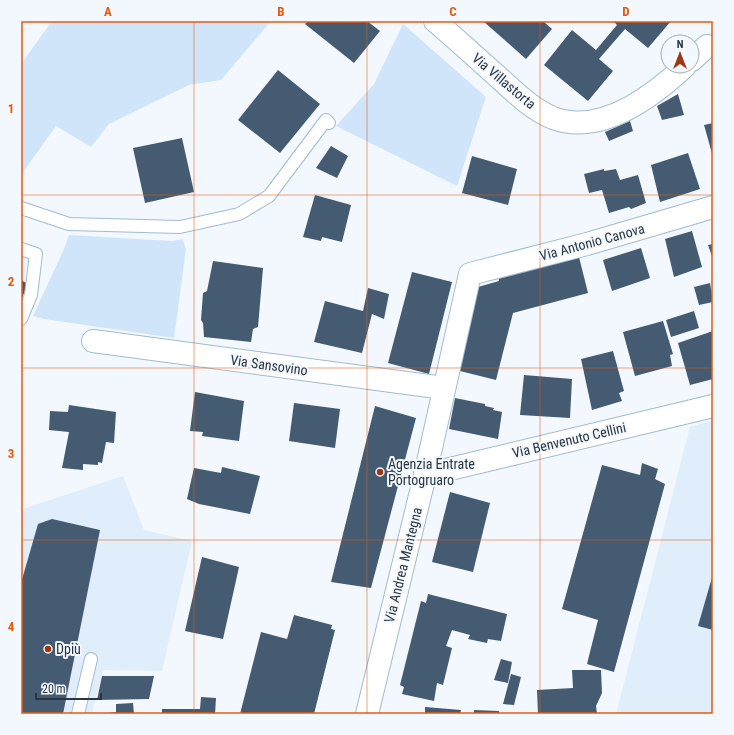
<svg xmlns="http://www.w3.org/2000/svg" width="734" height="735" font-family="'Roboto Condensed',sans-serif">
  <rect width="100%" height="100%" fill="#f3f8fe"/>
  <g fill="#e0edfa">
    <path d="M713 420V714H616L690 427Z"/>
    <path d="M123 476 144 530 192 541 162 671 103 670 92 714H21V518L23 509Z"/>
  </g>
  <g fill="#d0e5fa">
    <path d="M52 21H271L221 80 189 85 109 124 91 147 56 126 21 175V64Z"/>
    <path d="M403 24 486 97 457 186 336 126 374 84Z"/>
    <path d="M69 235 172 241 183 239 186 249 174 338 44 319 33 316 64 249Z"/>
  </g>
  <g fill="#445b72">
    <path d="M308 21H367L380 31 354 63 305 24Z"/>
    <path d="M483 21H543L552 29 526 59Z"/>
    <path d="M613 21H671L648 48 625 29 599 59 613 71 588 101 544 65 572 30 596 50 617 25Z"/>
    <path d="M278 70 320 104 280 153 238 120Z"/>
    <path d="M678 94 684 115 662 120 657 106Z"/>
    <path d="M630 121 633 131 609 141 605 132Z"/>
    <path d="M713 123V157L704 125Z"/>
    <path d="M182 138 194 192 145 203 133 148Z"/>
    <path d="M331 146 348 156 337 178 316 168Z"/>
    <path d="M688 153 700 189 660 202 651 165Z"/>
    <path d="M472 156 517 169 508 205 462 193Z"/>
    <path d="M604 169V171L616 169 620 180 638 175 646 203 631 209 629 207 609 213 602 190 589 193 584 174Z"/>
    <path d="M315 195 351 205 342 242 322 237 321 241 303 237Z"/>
    <path d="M692 231 702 267 674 277 665 239Z"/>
    <path d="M713 244V259L708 245Z"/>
    <path d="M641 248 650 278 612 291 603 260Z"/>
    <path d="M578 253 588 293 513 313 496 380 456 370 478 287 499 281 498 273Z"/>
    <path d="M213 261 263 268 258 327 253 329 251 342 204 337 203 323 201 320 203 293 207 291Z"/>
    <path d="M412 272 452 282 429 374 388 363Z"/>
    <path d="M21 280 28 284 21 300Z"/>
    <path d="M710 283 713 302 699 305 694 287Z"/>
    <path d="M368 288 389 294 384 319 372 314 362 353 314 342 325 301 363 311Z"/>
    <path d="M694 311 699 328 671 337 666 320Z"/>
    <path d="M663 321 673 354 670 355 672 366 635 376 623 332Z"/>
    <path d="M713 331V379L690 385 678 343Z"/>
    <path d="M613 351 624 391 619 393 622 401 592 410 581 359Z"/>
    <path d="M524 375 572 379 570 418 520 415Z"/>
    <path d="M195 392 244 401 239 441 202 436 203 432 190 431Z"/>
    <path d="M455 398 485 404V406L494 408 493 410 502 412 498 439 449 429Z"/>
    <path d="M294 403 340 409 335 448 289 441Z"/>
    <path d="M69 405 116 412 114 443 106 442 102 463 98 462V465L83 464V470L62 468 69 432 49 430 50 411 68 412Z"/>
    <path d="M375 406 416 418 371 588 331 582Z"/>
    <path d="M642 463 658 469 655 479 665 484 614 672 587 664 598 620 562 609 602 465 640 475Z"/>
    <path d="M222 467 260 476 250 514 199 504 187 499 194 468 221 473Z"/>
    <path d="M450 492 490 503 473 572 432 562Z"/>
    <path d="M52 519 100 530 63 714H21V583L38 524Z"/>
    <path d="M202 557 239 567 223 639 185 631Z"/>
    <path d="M713 574V630L698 626Z"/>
    <path d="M428 594 507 614 501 641 488 639 487 643 468 639 470 635 452 630 446 646 452 648 443 685 437 683 434 701 402 694 404 687 400 685 421 601 426 603Z"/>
    <path d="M294 615 332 625 331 629 335 630 314 714H240L261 632 287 639Z"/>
    <path d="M501 659 512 662 508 683 494 680Z"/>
    <path d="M572 670H601L602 693 596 706 597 714H538L537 690 573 688Z"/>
    <path d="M511 674 521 677 514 705 503 704Z"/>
    <path d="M102 676H154L149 699 97 700Z"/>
    <path d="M201 697 216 698 215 714H162V709H200Z"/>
    <path d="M133 703 134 714H99L116 712V704Z"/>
    <path d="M425 707 461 710 460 714H425Z"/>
    <path d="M474 710 499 711V714H474Z"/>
  </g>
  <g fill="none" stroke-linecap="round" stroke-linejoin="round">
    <defs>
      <g id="lane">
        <path d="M21 208 69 224 180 227 239 214 269 196 326 120 329 123"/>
        <path d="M21 249 36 254 31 295 21 319"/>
        <path d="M78 714 91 659"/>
      </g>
      <g id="street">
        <path d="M435 21C456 39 477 58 497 76 514 91 531 109 553 118 601 136 652 97 685 66"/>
        <path d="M692 60 707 46"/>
        <path d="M93 341 444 388"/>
        <path d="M425 475 713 406"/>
        <path d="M367 714 425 475 470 274 587 244 713 207"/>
      </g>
    </defs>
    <use href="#lane" stroke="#a0bad4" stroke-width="14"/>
    <use href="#street" stroke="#a0bad4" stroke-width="24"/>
    <use href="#lane" stroke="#fff" stroke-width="12"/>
    <use href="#street" stroke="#fff" stroke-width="22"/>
  </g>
  <path fill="none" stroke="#e8590c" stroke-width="1" stroke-opacity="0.55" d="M194 21V714M367 21V714M540 21V714M21 195H713M21 368H713M21 540H713"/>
  <g fill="#9d3615" stroke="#f3f8fe" stroke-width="1.5">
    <circle cx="380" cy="472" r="4"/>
    <circle cx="48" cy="649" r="4"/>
  </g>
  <g text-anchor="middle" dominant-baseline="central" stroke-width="4" stroke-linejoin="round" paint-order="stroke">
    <g font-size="14" fill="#2a353f" stroke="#f3f8fe">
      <text transform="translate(504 81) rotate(40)">Via Villastorta</text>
      <text transform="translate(592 242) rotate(-15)">Via Antonio Canova</text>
      <text transform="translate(269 365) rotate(8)">Via Sansovino</text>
      <text transform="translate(569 440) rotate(-13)">Via Benvenuto Cellini</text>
      <text transform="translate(403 565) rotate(-76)">Via Andrea Mantegna</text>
    </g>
    <g font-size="14" fill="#2a353f" stroke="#f3f8fe" text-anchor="start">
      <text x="388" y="464">Agenzia Entrate<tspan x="388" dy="16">Portogruaro</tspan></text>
      <text x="56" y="649">Dpiù</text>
    </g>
  </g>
  <rect width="734" height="735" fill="none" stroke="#f3f8fe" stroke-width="44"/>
  <g transform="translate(680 54)"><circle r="19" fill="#f3f8fe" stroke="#a3aab2"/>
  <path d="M0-3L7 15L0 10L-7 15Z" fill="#9d3615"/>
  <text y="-6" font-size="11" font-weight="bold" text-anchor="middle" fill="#2a353f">N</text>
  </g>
  <path d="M36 693v6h65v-6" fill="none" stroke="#2a353f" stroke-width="2"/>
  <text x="42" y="693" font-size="12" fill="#2a353f" stroke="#f3f8fe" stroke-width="3" paint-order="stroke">20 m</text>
  <rect x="22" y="22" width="690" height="691" fill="none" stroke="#e8590c" stroke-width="1.5"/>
  <g font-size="13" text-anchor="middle" font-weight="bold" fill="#e8590c">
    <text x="108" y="16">A</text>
    <text x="281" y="16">B</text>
    <text x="453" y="16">C</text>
    <text x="626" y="16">D</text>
    <text x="11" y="113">1</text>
    <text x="11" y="286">2</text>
    <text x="11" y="458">3</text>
    <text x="11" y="631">4</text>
  </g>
</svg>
